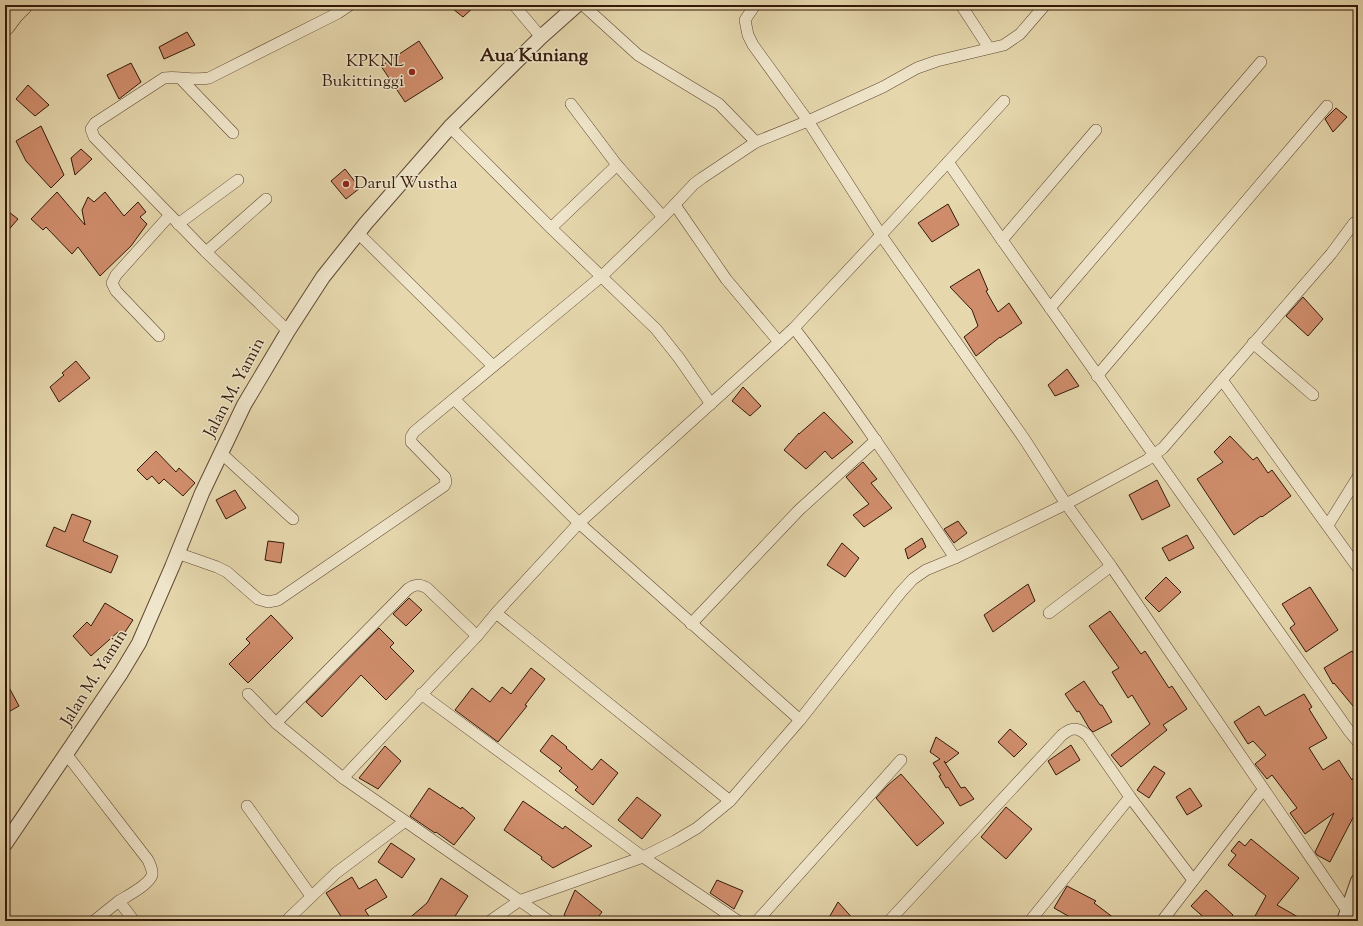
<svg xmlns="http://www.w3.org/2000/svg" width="1363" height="926" font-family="'Sorts Mill Goudy',serif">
  <rect width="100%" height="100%" fill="#e6d7ad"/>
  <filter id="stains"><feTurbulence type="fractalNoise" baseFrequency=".005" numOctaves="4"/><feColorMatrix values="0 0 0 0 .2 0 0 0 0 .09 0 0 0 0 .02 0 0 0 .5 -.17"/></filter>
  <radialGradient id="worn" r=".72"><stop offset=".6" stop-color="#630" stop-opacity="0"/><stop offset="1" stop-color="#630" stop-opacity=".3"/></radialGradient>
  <g fill="#d08d6c" stroke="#33190a">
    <path d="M448 5H476L463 17Z"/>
    <path d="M187 32 195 45 164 59 159 47Z"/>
    <path d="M419 41 443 78 405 102 381 66Z"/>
    <path d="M131 63 141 82 119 99 107 75Z"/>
    <path d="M28 85 49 105 35 116 16 99Z"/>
    <path d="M1336 108 1347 117 1333 132 1325 119Z"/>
    <path d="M41 126 64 175 51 188 26 161 16 141Z"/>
    <path d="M81 149 92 159 75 175 71 158Z"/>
    <path d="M345 169 360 188 346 199 331 181Z"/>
    <path d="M57 192 85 225 82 210 88 197 94 202 105 192 124 216 138 202 146 212 140 217 147 224 131 246 100 276 78 247 72 254 46 227 43 230 31 219Z"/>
    <path d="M948 204 959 225 932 242 918 223Z"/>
    <path d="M5 209 18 219 5 234Z"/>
    <path d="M979 269 988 290 986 291 998 312 1009 303 1022 323 1000 338V337L976 356 964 337 978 326 972 310 950 287Z"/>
    <path d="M1303 297 1323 319 1308 336 1286 316Z"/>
    <path d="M76 361 90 378 59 402 50 387 64 375 62 373Z"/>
    <path d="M1067 369 1079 386 1055 396 1048 385Z"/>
    <path d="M743 387 761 406 750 416 732 401Z"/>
    <path d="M824 412 853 442 832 459 825 451 806 469 784 450 799 433V434Z"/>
    <path d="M1230 436 1253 460 1257 457 1268 473 1272 470 1291 496 1262 517 1261 516 1234 535 1197 479 1223 462 1214 452Z"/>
    <path d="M156 451 176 472 179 468 195 483 183 496 164 479 159 484 152 476 147 480 137 470Z"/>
    <path d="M863 462 877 479 871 483 892 508 864 527 853 515 869 504 846 477Z"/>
    <path d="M1157 480 1170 506 1142 520 1129 495Z"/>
    <path d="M235 490 246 508 226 519 216 500Z"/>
    <path d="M72 514 91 521 83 541 118 556 111 573 46 546 54 527 65 532Z"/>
    <path d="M958 521 967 533 954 543 944 529Z"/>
    <path d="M1187 535 1194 548 1169 561 1162 548Z"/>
    <path d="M922 538 926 547 908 559 905 549Z"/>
    <path d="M268 541 284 543 281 563 265 560Z"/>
    <path d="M842 543 859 558 845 577 827 565Z"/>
    <path d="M1166 577 1181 592 1159 612 1145 598Z"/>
    <path d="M1028 584 1035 601 993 632 984 615Z"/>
    <path d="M1310 587 1338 630 1306 652 1290 628 1295 624 1282 604Z"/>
    <path d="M409 598 422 610 406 626 393 614Z"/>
    <path d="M105 603 133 620 123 635 118 632 91 656 73 636 87 622 91 626Z"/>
    <path d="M1110 611 1141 654 1145 651 1169 688 1172 686 1187 709 1163 725 1167 730 1121 767 1111 755 1150 724 1132 695 1128 698 1112 672 1119 668 1089 626Z"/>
    <path d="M271 615 293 638 248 683 229 664 250 643 246 639Z"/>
    <path d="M379 628 394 643 390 647 414 671 386 700 361 675 322 717 306 702Z"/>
    <path d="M1352 651 1358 661V712L1334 683 1333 684 1324 668Z"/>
    <path d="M531 668 545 679 525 705 527 706 498 742 455 710 472 688 490 702 502 687 511 694Z"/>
    <path d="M5 680 19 706 5 714Z"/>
    <path d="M1084 681 1100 705H1102L1112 722 1093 732 1089 728 1079 711 1077 712 1065 694Z"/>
    <path d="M1304 694 1312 707 1309 709 1327 738 1309 748 1323 770 1339 760 1352 780 1358 770V808L1330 862 1317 855 1315 852 1334 813 1305 834 1290 813 1297 808 1272 775 1267 779 1255 764 1266 755 1253 741 1248 744 1234 722 1259 706 1265 716Z"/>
    <path d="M1010 729 1027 744 1014 757 998 742Z"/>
    <path d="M552 735 567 747 566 748 592 770 601 759 618 773 593 805 575 790 578 787 559 771 562 768 540 751Z"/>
    <path d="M936 737 959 753 946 763 944 761 961 788 965 787 974 799 960 806 948 787 946 788 939 776 941 775 933 763 940 759 930 752Z"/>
    <path d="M1071 745 1080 760 1056 775 1048 761Z"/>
    <path d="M385 746 401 761 378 789 359 778Z"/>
    <path d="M1154 766 1165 773 1149 798 1137 790Z"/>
    <path d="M901 774 944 823 917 846 876 798 888 785Z"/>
    <path d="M429 788 461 809 462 807 475 818 454 845 436 832 435 833 410 816Z"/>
    <path d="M1190 788 1202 806 1187 815 1176 797Z"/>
    <path d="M637 797 661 815 642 839 618 820Z"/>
    <path d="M523 801 563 829 565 826 592 846 553 868 541 859 542 857 504 830Z"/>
    <path d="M1006 807 1032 829 1006 859 981 837Z"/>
    <path d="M1251 839 1299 878 1277 905 1305 921H1264L1255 916 1266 896 1228 865 1236 855 1231 851 1239 841 1245 846Z"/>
    <path d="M391 843 415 859 402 878 378 862Z"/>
    <path d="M352 877 359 889 376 879 387 897 365 910 372 921H344L326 893Z"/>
    <path d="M441 878 468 896 452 921H406L427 903Z"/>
    <path d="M717 880 743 891 734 909 710 893Z"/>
    <path d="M1067 886 1096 901 1094 903 1118 921H1077L1054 908Z"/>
    <path d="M575 890 602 912 595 921H572L564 915Z"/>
    <path d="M1206 890 1233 915 1228 921H1208L1191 906Z"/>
    <path d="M838 902 855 921H827Z"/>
  </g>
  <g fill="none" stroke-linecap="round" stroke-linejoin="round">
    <defs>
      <g id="minor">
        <path d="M514 5 541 37"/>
        <path d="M583 5 638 55 719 104 756 142"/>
        <path d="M755 5 745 20 748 35 753 45 808 121 881 235 1025 440 1066 504 1111 566 1354 921"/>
        <path d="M961 5 989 48"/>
        <path d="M181 79 233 133"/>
        <path d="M571 104 617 165 663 217"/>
        <path d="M450 127 551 228 656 329 679 358 711 404"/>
        <path d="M948 162 1002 240 1349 731 1358 742"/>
        <path d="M675 205 726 279 779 342"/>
        <path d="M178 224 238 180"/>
        <path d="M551 228 617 165"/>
        <path d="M358 233 493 366"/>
        <path d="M1002 240 1096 130"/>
        <path d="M206 252 266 199"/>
        <path d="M1050 308 1261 62"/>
        <path d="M794 328C851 402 903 480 955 558"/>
        <path d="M288 331 206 252 94 137 91 129 95 123 164 78C179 76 193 81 209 78L338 13 350 5"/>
        <path d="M159 336 116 291 112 283 116 275 170 215"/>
        <path d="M1253 343 1313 395"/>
        <path d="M1097 376 1327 106"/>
        <path d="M1222 380 1358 568"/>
        <path d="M454 399 579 523 800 720"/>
        <path d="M221 453 293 519"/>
        <path d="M1328 525 1358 477"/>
        <path d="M177 553 217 567 227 572 258 599 268 602 278 600 444 486 446 482 445 477 411 442V437L414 432 602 276 663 217 694 184 702 178 756 142 808 121 883 87 917 68 937 61 1004 45 1020 34 1045 5"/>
        <path d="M496 613 730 801"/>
        <path d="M1049 613 1111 566"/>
        <path d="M691 624 799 510 876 440"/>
        <path d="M248 694 276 723 343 778 549 921"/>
        <path d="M421 694 643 857 738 921"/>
        <path d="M276 723 408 589C415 584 419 584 427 588L477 636"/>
        <path d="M67 755 148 860C150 865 153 870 152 875 149 885 127 896 119 901"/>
        <path d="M343 778 477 636 496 613 579 523 779 342 794 328 881 235 1004 101"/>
        <path d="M247 806 311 896"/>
        <path d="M94 921 119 901 134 921"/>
        <path d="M286 921 336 873 404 822"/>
        <path d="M490 921 519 901 643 857 675 841 697 828 730 801 800 720 901 592 913 579 926 570 955 558 1066 504 1147 460 1163 448 1331 254 1354 223"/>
        <path d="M757 921 901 760"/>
        <path d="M889 921 1062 735C1072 727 1077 727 1087 735L1130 797 1193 880"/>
        <path d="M1030 921 1130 797"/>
        <path d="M1162 921 1263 790"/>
      </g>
      <g id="tertiary">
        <path d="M5 844 121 673 139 643 172 567 202 493 244 405 288 331 323 277 366 223 450 127 541 37 577 5"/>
        <path d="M1344 921 1358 881"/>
      </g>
      <path id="trunk" d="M5 26 14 14 23 5"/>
    </defs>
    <use href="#minor" stroke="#604833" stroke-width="12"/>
    <use href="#tertiary" stroke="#604833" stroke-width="16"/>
    <use href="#trunk" stroke="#33190a" stroke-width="20"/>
    <use href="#minor" stroke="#efe5ca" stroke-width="11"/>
    <use href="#tertiary" stroke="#efe5ca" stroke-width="14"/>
    <use href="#trunk" stroke="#e6d7ad" stroke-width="19"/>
  </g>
  <g fill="#8f2418" stroke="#efe5ca" stroke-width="1.5">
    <circle cx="412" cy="72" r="4"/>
    <circle cx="346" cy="184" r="4"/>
  </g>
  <g text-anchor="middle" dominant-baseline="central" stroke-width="3" stroke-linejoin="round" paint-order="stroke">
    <g font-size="17" fill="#33190a" stroke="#efe5ca" text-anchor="end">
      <text x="404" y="62">KPKNL<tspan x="404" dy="20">Bukittinggi</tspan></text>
      <text x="354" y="184" text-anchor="start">Darul Wustha</text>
    </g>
    <g font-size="17" fill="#33190a" stroke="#efe5ca">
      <text transform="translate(235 388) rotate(-62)">Jalan M. Yamin</text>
      <text transform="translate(95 678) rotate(-58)">Jalan M. Yamin</text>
    </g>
    <g font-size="19" font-weight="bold" fill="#33190a" stroke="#efe5ca">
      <text x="534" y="56">Aua Kuniang</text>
    </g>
  </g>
  <rect width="1363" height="926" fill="none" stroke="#e6d7ad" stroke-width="20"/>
  <rect x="6" y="6" width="1351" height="914" fill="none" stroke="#33190a" stroke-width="2"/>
  <rect x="10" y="10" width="1343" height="906" fill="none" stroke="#33190a"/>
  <rect width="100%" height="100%" filter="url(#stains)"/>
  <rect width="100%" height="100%" fill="url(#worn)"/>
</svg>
